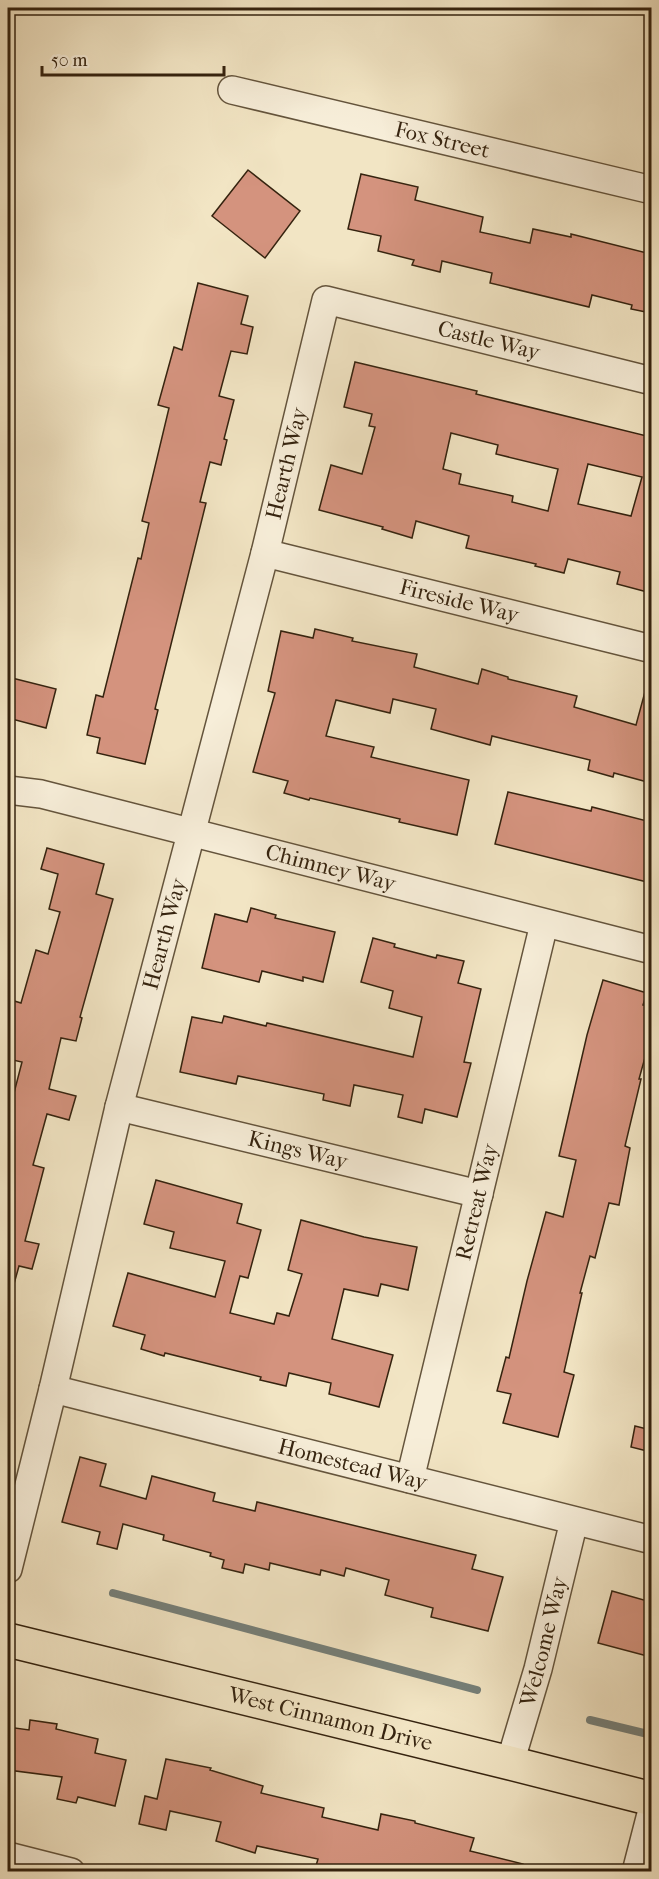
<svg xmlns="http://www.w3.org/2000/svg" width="659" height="1879" font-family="'IM FELL French Canon',serif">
  <rect width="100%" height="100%" fill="#f2e5c4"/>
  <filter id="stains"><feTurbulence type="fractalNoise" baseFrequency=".00333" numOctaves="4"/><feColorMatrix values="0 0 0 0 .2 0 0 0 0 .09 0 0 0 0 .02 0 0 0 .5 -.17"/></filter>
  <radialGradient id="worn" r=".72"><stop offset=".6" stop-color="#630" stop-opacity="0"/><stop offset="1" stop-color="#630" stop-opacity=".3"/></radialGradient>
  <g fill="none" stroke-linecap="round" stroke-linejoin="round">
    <g stroke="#757f79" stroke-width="8">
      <path d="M113 1593 477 1690"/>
      <path d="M590 1720 652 1735"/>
    </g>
  </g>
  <g fill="#d4937e" stroke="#35230f" stroke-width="1.5" fill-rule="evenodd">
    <path d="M248 170 300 211 265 258 212 216Z"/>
    <path d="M361 174 418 187 415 200 483 217 480 232 530 243 533 229 571 237V234L651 254V313L631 309 632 305 592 295 589 307 490 283 492 273 442 261 440 272 412 265 414 260 378 251 381 236 348 229Z"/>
    <path d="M198 283 248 296 241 324 253 327 247 354 231 351 219 396 234 400 224 439 227 440 221 465 210 462 200 502 206 503 155 709 158 710 145 764 97 753 100 738 87 735 96 695 103 697 138 558 141 559 149 523 142 521 169 408 158 405 174 347 182 350Z"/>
    <path d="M355 362 477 391 476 394 651 437V593L617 584 620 572 568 559 564 573 535 566 536 564 466 548 469 536 416 521 412 538 382 529 383 527 319 510 331 465 362 474 375 427 369 426 372 414 344 407ZM451 433 498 445 496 454 558 469 548 511 512 502 513 496 459 484 461 474 443 469ZM588 464 642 477 631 516 578 504Z"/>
    <path d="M315 629 353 638 352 641 417 654 414 667 478 684 482 669 508 677V679L577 696 574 707 636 725 646 688 651 689V783L614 773 613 777 588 770 590 760 492 736 490 745 431 729 436 709 393 699 390 713 336 700 326 736 374 747 371 757 469 780 457 835 399 822 400 819 310 798 309 800 284 793 288 781 253 772 275 693 268 691 281 631 313 638Z"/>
    <path d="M8 677 56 689 46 728 8 718Z"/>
    <path d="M508 792 591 811 592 807 651 822V883L495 844Z"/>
    <path d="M47 848 104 864 96 894 113 899 80 1017 82 1018 76 1041 61 1038 49 1089 76 1096 69 1120 47 1114 33 1165 44 1168 25 1241 39 1244 32 1269 19 1266 14 1284 8 1283V1116L22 1062 8 1059V1014L11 1000 21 1003 36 950 48 954 60 912 49 909 58 874 41 869Z"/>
    <path d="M251 908 276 915 275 918 335 932 323 982 303 977V981L262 971 259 982 202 968 215 914 247 922Z"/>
    <path d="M373 938 395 944 394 947 436 958 437 955 464 961 458 983 481 989 464 1062 471 1063 457 1117 425 1109 422 1123 398 1117 403 1095 354 1085 350 1106 323 1100 324 1094 238 1076 236 1084 180 1072 192 1017 222 1023 224 1016 266 1026 267 1023 413 1057 422 1017 389 1008 393 991 361 982Z"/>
    <path d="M603 980 647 993 643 1005 651 1007V1036L639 1079H641L625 1146 630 1148 619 1205 609 1203 595 1258 590 1256 580 1293H582L564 1372 574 1375 558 1437 503 1423 511 1394 497 1391 506 1357 509 1358 527 1281 546 1212 563 1217 576 1160 559 1156 587 1035Z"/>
    <path d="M156 1180 242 1204 237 1223 261 1230 248 1278 240 1276 230 1313 274 1324 277 1313 289 1316 302 1274 288 1270 301 1220 364 1237 417 1247 408 1290 381 1284 378 1296 344 1289 332 1339 393 1355 379 1407 329 1394 331 1383 289 1373 286 1386 260 1380 261 1377 165 1353 164 1356 141 1349 145 1335 113 1326 128 1273 215 1297 225 1261 170 1248 174 1232 144 1224Z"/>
    <path d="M635 1426 651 1430V1452L631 1447Z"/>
    <path d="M80 1457 106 1464 100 1486 146 1499 152 1476 215 1493 213 1501 255 1511 257 1502 476 1555 472 1569 503 1577 488 1631 431 1617 433 1608 385 1595 389 1580 346 1568 344 1576 321 1570 320 1575 270 1563 269 1570 245 1564 243 1573 222 1568 224 1560 210 1556 211 1553 163 1540 164 1535 123 1524 117 1549 97 1544 100 1532 62 1522Z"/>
    <path d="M612 1591 651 1602V1657L598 1643Z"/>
    <path d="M30 1720 57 1724 56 1729 98 1739 95 1753 126 1760 115 1806 78 1797 76 1803 57 1799 62 1777 8 1770V1727L29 1730Z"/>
    <path d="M166 1759 211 1768 210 1770 263 1786 261 1793 324 1808 322 1817 378 1830 381 1814 415 1821V1823L474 1838 470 1851 523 1864 522 1872H326L315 1869 318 1859 257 1846 255 1853 216 1841 221 1822 170 1811 166 1830 139 1824 145 1796 157 1799Z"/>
  </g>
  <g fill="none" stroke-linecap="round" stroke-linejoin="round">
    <defs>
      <g id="minor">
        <path id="s1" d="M232 90 652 190"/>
        <path id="s2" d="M265 553 652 649"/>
        <path id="s3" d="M8 790 41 794 652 950"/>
        <path id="s4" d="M119 1107 479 1194"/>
        <path id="s5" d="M53 1389 652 1540"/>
        <path id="s6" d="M410 1479 544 924"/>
        <path id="s7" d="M8 1569 53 1389 119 1107 265 553 326 300 652 381"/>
        <path id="s8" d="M510 1763 538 1669 574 1521"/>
        <path d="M8 1856 71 1872"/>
        <path d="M636 1872 652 1810"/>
      </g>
      <g id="major">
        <path id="s9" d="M8 1640 510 1763 652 1799"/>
      </g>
    </defs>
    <use href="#minor" stroke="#64543c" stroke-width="30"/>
    <use href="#major" stroke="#35230f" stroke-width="36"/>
    <use href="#minor" stroke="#f7eed9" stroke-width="27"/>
    <use href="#major" stroke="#f2e5c4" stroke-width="33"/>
  </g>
  <g text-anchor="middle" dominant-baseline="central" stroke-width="5" stroke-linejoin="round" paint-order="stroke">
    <g font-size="22" fill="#35230f" stroke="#f7eed9">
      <text stroke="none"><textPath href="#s1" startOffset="216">Fox Street</textPath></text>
      <text stroke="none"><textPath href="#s7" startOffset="1476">Castle Way</textPath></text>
      <text stroke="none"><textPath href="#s7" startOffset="1140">Hearth Way</textPath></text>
      <text stroke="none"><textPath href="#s2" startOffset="200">Fireside Way</textPath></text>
      <text stroke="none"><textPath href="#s3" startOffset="332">Chimney Way</textPath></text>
      <text stroke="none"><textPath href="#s7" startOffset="654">Hearth Way</textPath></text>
      <text stroke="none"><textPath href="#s4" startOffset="184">Kings Way</textPath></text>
      <text stroke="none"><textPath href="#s6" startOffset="285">Retreat Way</textPath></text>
      <text stroke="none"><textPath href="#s5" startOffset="309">Homestead Way</textPath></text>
      <text stroke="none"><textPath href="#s8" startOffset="126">Welcome Way</textPath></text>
      <text stroke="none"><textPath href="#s9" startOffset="332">West Cinnamon Drive</textPath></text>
    </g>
  </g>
  <rect width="659" height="1879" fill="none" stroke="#f2e5c4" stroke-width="30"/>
  <rect x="9" y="9" width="641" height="1861" fill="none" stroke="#35230f" stroke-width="3"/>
  <rect x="15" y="15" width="629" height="1849" fill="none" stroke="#35230f" stroke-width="1.5"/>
  <path d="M42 66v9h182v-9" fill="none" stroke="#35230f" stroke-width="3"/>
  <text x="51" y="66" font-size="18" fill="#35230f" stroke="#f7eed9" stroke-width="4.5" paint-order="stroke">50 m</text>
  <rect width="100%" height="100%" filter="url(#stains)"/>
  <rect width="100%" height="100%" fill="url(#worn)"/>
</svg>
